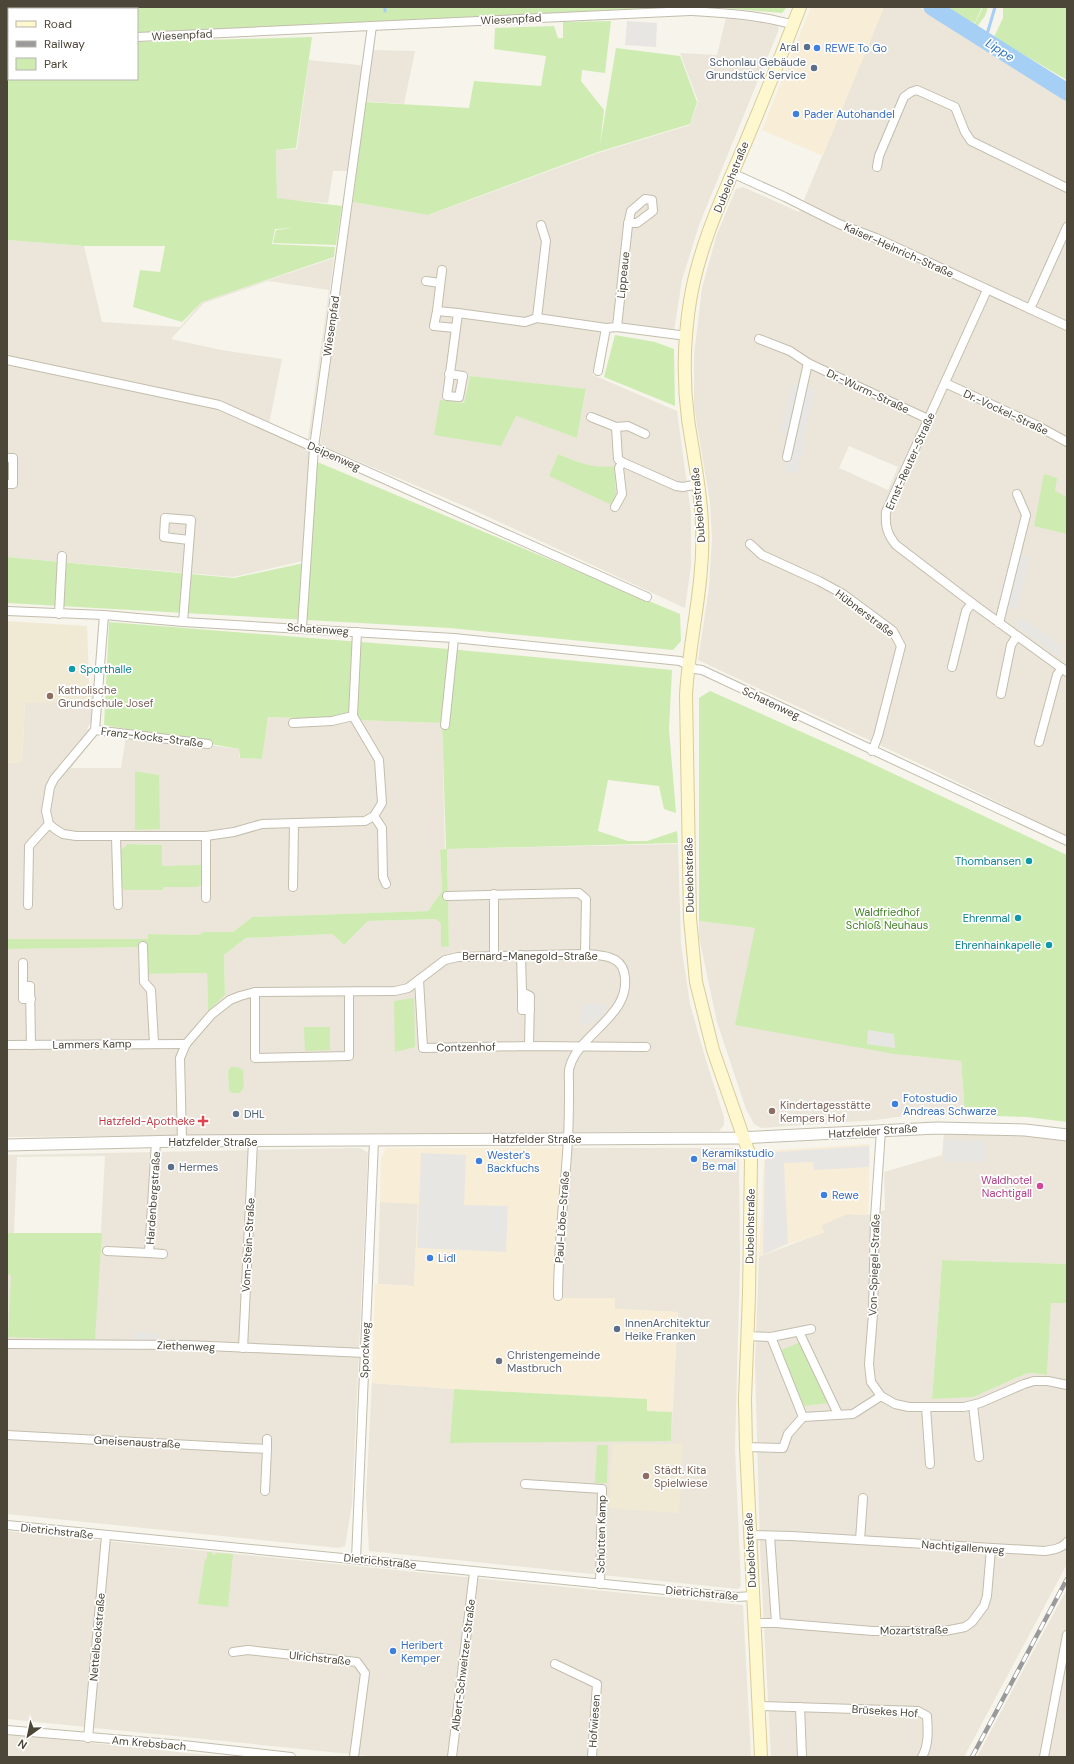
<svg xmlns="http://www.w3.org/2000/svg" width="1074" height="1764" font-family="'DM Sans',sans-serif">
  <rect width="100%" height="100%" fill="#f6f4eb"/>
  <g fill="#ebe6d9" fill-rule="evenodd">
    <path d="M884 7H919L1067 100V836L937 772 698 660 709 588 712 537 710 502 694 407V355L702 288 717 234 736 189 743 187 799 212ZM849 446 898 467 888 490 839 468Z"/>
    <path d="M726 18 777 25 779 29 699 225 682 280 674 331 601 323 593 375 677 411 691 514V566L685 608 469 508 320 445 345 250 353 202 429 215 598 153 690 125 698 101 680 53 717 55ZM470 376 586 390 577 438 516 416 440 401 464 403ZM558 454 583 464 599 468 549 476Z"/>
    <path d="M373 50 415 51 404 104 359 101 349 171H333L328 203 277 199 276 150 297 149 309 60 369 66Z"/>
    <path d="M7 240 84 246 102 322 180 327 202 302 334 258 310 441 303 561 233 577 7 557ZM268 281 329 290 308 439 269 424 282 359 221 350 171 339 204 303Z"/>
    <path d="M93 701 92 720 87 729 239 749V758L262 759 268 717 442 723 445 849 678 844 681 944 690 1004 705 1057 724 1117V1125L719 1131 7 1137V949L148 947V974L207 973 208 1010 225 995 224 955 246 938 332 934 344 945 368 921 436 919 441 924V947L449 945 447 850H440L442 891 428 911 252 917 233 932 199 935 148 934V939H7V763L22 762 25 702ZM102 733 126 736 121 768H71L98 734ZM135 771 159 775 136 830ZM128 844 162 845V866L198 887H163V890Z"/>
    <path d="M699 921 755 928 894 1054 961 1061 965 1115 919 1114 876 1120 761 1128 754 1124 746 1109 717 1022 699 937Z"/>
    <path d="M944 1133 1025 1135 1067 1141V1264L942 1260 932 1398 1015 1378 1025 1374 1031 1373 1047 1375 1051 1303H1067V1564L964 1757H771L760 1550 755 1362 759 1257 824 1232 821 1225 847 1214 868 1215 885 1210 884 1172 942 1155Z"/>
    <path d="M354 1148H360L368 1153 352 1504 345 1546 339 1548 7 1514V1274L11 1275 95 1340 105 1156 17 1157 14 1233H7V1155Z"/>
    <path d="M572 1148H735L739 1153 740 1265 735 1448 741 1586 738 1589 369 1551 366 1495 372 1383 454 1389 451 1443 671 1440 678 1312 614 1309 615 1298H563L562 1266 570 1152Z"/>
    <path d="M380 1202 418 1203 414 1286 378 1284Z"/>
    <path d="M7 1531 743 1605 751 1757H380L7 1719Z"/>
    <path d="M1067 1589V1757H977L1029 1659Z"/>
    <path d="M7 1734 216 1756 227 1757H7Z"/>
  </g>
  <g fill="#f8edd6">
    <path d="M811 7H884L823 156 762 130Z"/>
    <path d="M870 1144 868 1215 847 1214 822 1225 824 1233 788 1244 759 1257 764 1160 774 1150Z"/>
    <path d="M386 1148H572L570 1152 562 1266 563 1298H615V1309L678 1312 672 1412 647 1411V1399L454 1389 372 1383 375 1284 414 1286 418 1204 380 1202 381 1158Z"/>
  </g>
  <g fill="#f0ead5">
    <path d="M7 621 87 626 89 683 93 690V701L25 703 22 762 7 763Z"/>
    <path d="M612 1444H683L679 1513 609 1508Z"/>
  </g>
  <g fill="#ceecb2">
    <path d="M7 7H675L137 33V9H9V39H7Z"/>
    <path d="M710 7H787L782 13Z"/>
    <path d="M943 7H982L975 23 969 20 975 24 983 7H988L985 16 976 28Z"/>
    <path d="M1003 7H1067V80L994 37 1003 18Z"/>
    <path d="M611 21 605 73 582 70 581 81 604 110 600 145 616 48 680 56 697 102 690 124 598 152 428 215 353 202 365 102 469 108 474 81 541 86 546 56 494 49 495 28 554 26 558 38H563V22Z"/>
    <path d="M312 37 296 148 276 150 277 198 342 206 336 245 273 243 276 230 292 228 275 229 272 244 335 247 334 257 202 302 182 322 133 307 140 270 160 272 165 246H84L7 240V49H9V79H137V42Z"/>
    <path d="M615 335 655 342 674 349 675 406 604 377Z"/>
    <path d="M470 376 586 389 577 438 516 416 501 446 434 435 440 400 464 403Z"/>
    <path d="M558 454C578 462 592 469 614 466L616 496 612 505 549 476Z"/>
    <path d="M315 461 680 614 681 641 673 650 449 628 7 603V557L234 578 309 562Z"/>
    <path d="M1044 474 1057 478 1055 491 1067 497V534L1034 526Z"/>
    <path d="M109 622 449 649 672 670 669 729 676 813 664 809 659 786 608 780 598 831 628 841H647L677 831 678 843 447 849 449 946 441 947V924L436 919 368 921 344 945 332 934 246 938 224 955 225 995 208 1011 207 973 147 974 148 947 7 949V939H148V934L199 935 204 932H233L252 917 428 911 442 891 440 850 446 849 442 723 268 717 262 759 240 758 239 749 104 725Z"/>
    <path d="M710 691 860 758 1067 855V1122L1027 1117 965 1115 961 1061 894 1054 735 1025 755 928 699 921V698Z"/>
    <path d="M135 771 159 775 160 829 135 830Z"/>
    <path d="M128 844 162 845V866L202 865V884L198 887H163V890H125L122 888 121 850Z"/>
    <path d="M414 998 415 1047 395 1052 394 1001Z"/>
    <path d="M304 1027H330V1050L305 1051Z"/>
    <path d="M231 1067H238L243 1070 244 1087 240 1093H232L229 1090 228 1071Z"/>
    <path d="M7 1233H102L95 1340 8 1337 11 1275 7 1274Z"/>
    <path d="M942 1260 1067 1264V1303H1051L1047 1375 1031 1373 1025 1374 973 1397 932 1399Z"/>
    <path d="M801 1342 818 1382 829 1403 804 1406 781 1350Z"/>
    <path d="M454 1389 647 1399V1411L672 1412 671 1441 450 1443Z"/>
    <path d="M597 1445H608L607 1483H595Z"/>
    <path d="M207 1552H212V1554L215 1555 216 1553 233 1554 228 1607 198 1604 205 1560 207 1558Z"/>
  </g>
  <g fill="#e8e6e3">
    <path d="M627 21 657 23 656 47 625 45Z"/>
    <path d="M792 383 799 384 788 434 781 432Z"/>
    <path d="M806 386 815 388 803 440 794 438Z"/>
    <path d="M794 440 805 442 796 475 785 470Z"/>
    <path d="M1020 555 1029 557 1017 610 1008 608Z"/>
    <path d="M1020 617 1061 646 1059 657 1015 625Z"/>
    <path d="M582 1004H606L604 1015 582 1027Z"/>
    <path d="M868 1030 894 1034 895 1048 867 1044Z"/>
    <path d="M944 1140 986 1141V1162H944Z"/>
    <path d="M869 1146V1167L814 1170 813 1162 784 1163 788 1243 763 1255 765 1161 776 1152Z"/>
    <path d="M421 1153 466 1155 464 1205 508 1206 506 1252 417 1248Z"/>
    <path d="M133 1332 157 1333V1340L133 1339Z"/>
  </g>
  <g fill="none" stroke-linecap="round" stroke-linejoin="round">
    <g stroke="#a5cff5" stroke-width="3">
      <path d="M385 7V11"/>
      <path d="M983 40 988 31 995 7"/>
    </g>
    <path stroke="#a5cff5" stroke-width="17" d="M932 7 1067 92"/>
    <defs>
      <g id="minor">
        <path d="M137 37 690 11C724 13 761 15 794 25"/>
        <path d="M7 43H9"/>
        <path d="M877 167 879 156 904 97 911 92 917 90 955 107 965 132 971 141 1067 188"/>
        <path d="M732 173 785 197 839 224 876 238 1067 326"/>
        <path d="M442 270 437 311 458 313 447 396 459 397 463 376 449 374"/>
        <path d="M426 281 440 283"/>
        <path d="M987 290 886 512C885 526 887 534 896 545L972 603 1067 672"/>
        <path d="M1030 309 1067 227"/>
        <path d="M437 311 434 326 455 328"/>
        <path d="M458 313 525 322 537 318 606 328 617 327 687 336"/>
        <path d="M537 318 546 241 541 225"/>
        <path d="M617 327 628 225 631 211 645 199 652 200 653 211 637 223H628"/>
        <path d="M759 339 790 351 808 363 928 419"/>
        <path d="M7 360 219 405 647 597"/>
        <path d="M598 371 606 328"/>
        <path d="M945 383 1036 425 1067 442"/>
        <path d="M591 417 616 427 628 426 645 434"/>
        <path d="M616 427 618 459 622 462 676 486 683 487 698 484"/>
        <path d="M787 457 808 363"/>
        <path d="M7 458H13V484H7"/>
        <path d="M615 507 622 494 619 468 622 462"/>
        <path d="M750 544 762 555 819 581 843 594 893 631 901 646 878 736 872 751"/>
        <path d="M7 611 104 615 183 622 454 638 680 661 695 669 702 670 1067 841"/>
        <path d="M59 614 62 556"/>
        <path d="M104 615 95 730 54 779 50 787 46 811 49 824 55 829 63 834 76 836H206L234 832 262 824 365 821 374 816 382 803 379 760 353 716 357 632"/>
        <path d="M183 622 191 520 165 518 164 537 189 540"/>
        <path d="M999 623 1026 515 1017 494"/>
        <path d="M302 628 314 447 372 26"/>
        <path d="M952 667 966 611 972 603"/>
        <path d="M1001 694 1011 645 1017 636"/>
        <path d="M293 723 332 721 353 716"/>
        <path d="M445 725 454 638"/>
        <path d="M95 730 208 744"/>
        <path d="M1039 742 1057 675 1062 668"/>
        <path d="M374 816 382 828 383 877 386 884"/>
        <path d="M206 836V898"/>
        <path d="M116 837 118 905"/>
        <path d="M293 887 294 824"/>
        <path d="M494 894V956"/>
        <path d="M447 896 579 893 586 899 585 954"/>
        <path d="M28 905 29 846 49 824"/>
        <path d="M143 946 144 982 151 990 154 1043"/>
        <path d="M521 955 522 992 530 996 529 1046"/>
        <path d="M419 980 423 1048 529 1046 646 1047"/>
        <path d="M23 986V963"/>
        <path d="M255 992V1058L349 1056V992"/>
        <path d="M522 992V1010H530"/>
        <path d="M31 999H23V986H30L31 1045"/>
        <path d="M7 1045 186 1044"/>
        <path d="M881 1130 875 1218 873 1314 869 1364 871 1382 881 1396 895 1404 909 1407H964L980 1403 1024 1384 1034 1381H1048L1067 1385"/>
        <path d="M182 1141 180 1058 186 1044 212 1014 230 1000 240 996 255 992 395 991 408 988 445 960 458 957 585 954C599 955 620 955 624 972 634 1015 580 1032 570 1066 568 1071 569 1078 569 1084 569 1102 569 1120 568 1139 565 1191 558 1244 558 1296"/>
        <path d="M107 1251 149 1253 156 1142"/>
        <path d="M149 1253 163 1254"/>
        <path d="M799 1332 838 1414"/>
        <path d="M747 1336 771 1337 811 1329"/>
        <path d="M771 1337 803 1417"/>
        <path d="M7 1344 186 1345 365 1353"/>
        <path d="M243 1348 253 1142"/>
        <path d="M973 1405 979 1457"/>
        <path d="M926 1407 930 1464"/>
        <path d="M7 1435 267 1449 265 1491"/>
        <path d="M746 1447 783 1448 788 1434 803 1417 853 1414 881 1396"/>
        <path d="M267 1449V1439"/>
        <path d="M525 1484 602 1489 600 1584"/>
        <path d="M7 1525 737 1597 753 1596"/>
        <path d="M750 1535 791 1536 1044 1551C1052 1550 1061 1549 1067 1542"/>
        <path d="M770 1536 776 1623"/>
        <path d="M860 1540 863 1498"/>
        <path d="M356 1559 374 1141"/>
        <path d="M754 1623H776L873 1631H945L965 1627 972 1622 984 1606 987 1596 991 1549"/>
        <path d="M233 1652 248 1650 357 1662 365 1673 354 1757"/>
        <path d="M555 1664 597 1684 592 1757"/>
        <path d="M759 1706 918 1711 927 1716C928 1729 929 1745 922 1757"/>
        <path d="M800 1707 802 1757"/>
        <path d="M7 1730 183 1745 291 1757"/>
        <path d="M88 1738 106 1536"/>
        <path d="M452 1757 474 1572"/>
        <path d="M1044 1757 1067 1635"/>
      </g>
      <path id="tertiary" d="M7 1145 182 1141 737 1138 937 1128 1025 1130 1067 1135"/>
      <path id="secondary" d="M761 1757 746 1447 745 1399 749 1295 751 1159 713 1050 696 982 690 918 686 695C689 639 705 582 702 525 701 489 693 454 688 419 683 380 684 339 690 301 699 245 725 191 747 139 765 96 783 51 800 7"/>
    </defs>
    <use href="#minor" stroke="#c3bdad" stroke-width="10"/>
    <use href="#tertiary" stroke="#c3bdad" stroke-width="13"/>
    <use href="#secondary" stroke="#d9cc99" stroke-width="14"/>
    <use href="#minor" stroke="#fff" stroke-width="8"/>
    <use href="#tertiary" stroke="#fff" stroke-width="11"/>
    <use href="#secondary" stroke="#fff7cd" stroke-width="12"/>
    <defs>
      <path id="rail" d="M972 1757 1067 1579"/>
    </defs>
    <use href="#rail" stroke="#9a9a9a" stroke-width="4.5"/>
    <use href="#rail" stroke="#fff" stroke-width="3" stroke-dasharray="9" stroke-linecap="butt"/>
  </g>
  <g fill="#5c6f8a" stroke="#fff" stroke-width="1.5">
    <circle cx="807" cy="47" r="4"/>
    <circle cx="814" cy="68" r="4"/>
    <circle cx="236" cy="1114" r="4"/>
    <circle cx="171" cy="1167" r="4"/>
    <circle cx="617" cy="1329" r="4"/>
  </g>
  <g fill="#3f7fe0" stroke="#fff" stroke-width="1.5">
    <circle cx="817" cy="48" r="4"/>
    <circle cx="796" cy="114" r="4"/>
    <circle cx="895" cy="1104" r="4"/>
    <circle cx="694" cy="1159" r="4"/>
    <circle cx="479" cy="1161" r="4"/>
    <circle cx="824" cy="1195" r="4"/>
    <circle cx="430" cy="1258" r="4"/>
    <circle cx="393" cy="1651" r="4"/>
  </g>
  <g fill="#0f9aa8" stroke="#fff" stroke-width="1.5">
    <circle cx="72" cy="669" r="4"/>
    <circle cx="1029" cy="861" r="4"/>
    <circle cx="1018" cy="918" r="4"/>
    <circle cx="1049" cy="945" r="4"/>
  </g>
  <g fill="#8d6e63" stroke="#fff" stroke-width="1.5">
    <circle cx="50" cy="696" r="4"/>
    <circle cx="772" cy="1111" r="4"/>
    <circle cx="646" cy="1476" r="4"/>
  </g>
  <path fill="#e0444e" stroke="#fff" stroke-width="1.5" d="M201 1115h4v4h4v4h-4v4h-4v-4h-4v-4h4z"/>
  <circle fill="#d1479c" stroke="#fff" stroke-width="1.5" cx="1040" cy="1186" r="4"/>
  <circle fill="#6b7280" stroke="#fff" stroke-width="1.5" cx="499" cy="1361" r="4"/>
  <g text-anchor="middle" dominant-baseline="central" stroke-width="3.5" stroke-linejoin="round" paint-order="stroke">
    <g font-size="11" fill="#4c4638" stroke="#fff">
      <text transform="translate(511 19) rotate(-3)">Wiesenpfad</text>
      <text transform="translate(182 35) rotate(-3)">Wiesenpfad</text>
      <text transform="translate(731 177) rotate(-68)">Dubelohstraße</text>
      <text transform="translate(899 250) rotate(24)">Kaiser-Heinrich-Straße</text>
      <text transform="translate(623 275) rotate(-84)">Lippeaue</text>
      <text transform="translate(331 326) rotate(-82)">Wiesenpfad</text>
      <text transform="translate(868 391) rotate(25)">Dr.-Wurm-Straße</text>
      <text transform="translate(1006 412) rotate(25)">Dr.-Vockel-Straße</text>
      <text transform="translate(334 456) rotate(24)">Deipenweg</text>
      <text transform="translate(910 461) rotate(-66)">Ernst-Reuter-Straße</text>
      <text transform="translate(698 505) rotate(-95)">Dubelohstraße</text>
      <text transform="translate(865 613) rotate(37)">Hübnerstraße</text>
      <text transform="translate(318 629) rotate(4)">Schatenweg</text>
      <text transform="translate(771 703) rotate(25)">Schatenweg</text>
      <text transform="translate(152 737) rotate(7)">Franz-Kocks-Straße</text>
      <text transform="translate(689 875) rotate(-91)">Dubelohstraße</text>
      <text x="530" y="956">Bernard-Manegold-Straße</text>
      <text transform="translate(92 1044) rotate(-1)">Lammers Kamp</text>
      <text transform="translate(466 1047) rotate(-1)">Contzenhof</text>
      <text transform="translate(873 1131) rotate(-4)">Hatzfelder Straße</text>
      <text x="537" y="1139">Hatzfelder Straße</text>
      <text x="213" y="1142">Hatzfelder Straße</text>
      <text transform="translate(153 1198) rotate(-86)">Hardenbergstraße</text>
      <text transform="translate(562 1217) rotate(-86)">Paul-Löbe-Straße</text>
      <text transform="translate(750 1226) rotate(-89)">Dubelohstraße</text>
      <text transform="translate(248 1245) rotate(-87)">Vom-Stein-Straße</text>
      <text transform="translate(874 1265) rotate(-88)">Von-Spiegel-Straße</text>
      <text transform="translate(186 1346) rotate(2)">Ziethenweg</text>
      <text transform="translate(365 1350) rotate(-88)">Sporckweg</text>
      <text transform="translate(137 1442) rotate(3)">Gneisenaustraße</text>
      <text transform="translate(57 1531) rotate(6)">Dietrichstraße</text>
      <text transform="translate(601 1534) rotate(-89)">Schütten Kamp</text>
      <text transform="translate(963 1547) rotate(4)">Nachtigallenweg</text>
      <text transform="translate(750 1550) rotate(-93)">Dubelohstraße</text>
      <text transform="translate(380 1561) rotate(6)">Dietrichstraße</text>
      <text transform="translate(702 1593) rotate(5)">Dietrichstraße</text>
      <text transform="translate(914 1630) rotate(-1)">Mozartstraße</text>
      <text transform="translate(97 1637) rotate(-85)">Nettelbeckstraße</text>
      <text transform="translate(320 1658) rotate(6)">Ulrichstraße</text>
      <text transform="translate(463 1665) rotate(-83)">Albert-Schweitzer-Straße</text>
      <text transform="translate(885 1711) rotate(4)">Brüsekes Hof</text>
      <text transform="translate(594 1721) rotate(-86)">Hofwiesen</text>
      <text transform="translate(149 1743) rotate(5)">Am Krebsbach</text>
    </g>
    <g font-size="11" fill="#4e5e75" stroke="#fff" text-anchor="start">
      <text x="799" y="47" text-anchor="end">Aral</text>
      <text x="806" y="62" text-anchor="end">Schonlau Gebäude<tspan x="806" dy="13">Grundstück Service</tspan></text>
      <text x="244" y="1114">DHL</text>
      <text x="179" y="1167">Hermes</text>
      <text x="625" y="1323">InnenArchitektur<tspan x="625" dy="13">Heike Franken</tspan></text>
    </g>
    <g font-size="11" fill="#366cbe" stroke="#fff" text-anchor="start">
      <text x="825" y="48">REWE To Go</text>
      <text x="804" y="114">Pader Autohandel</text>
      <text x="903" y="1098">Fotostudio<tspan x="903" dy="13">Andreas Schwarze</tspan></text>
      <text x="702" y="1153">Keramikstudio<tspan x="702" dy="13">Be mal</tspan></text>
      <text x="487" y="1155">Wester's<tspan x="487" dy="13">Backfuchs</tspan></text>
      <text x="832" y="1195">Rewe</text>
      <text x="438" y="1258">Lidl</text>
      <text x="401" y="1645">Heribert<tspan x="401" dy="13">Kemper</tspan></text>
    </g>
    <g font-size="11" fill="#0d838f" stroke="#fff" text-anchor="end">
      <text x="80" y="669" text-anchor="start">Sporthalle</text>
      <text x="1021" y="861">Thombansen</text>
      <text x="1010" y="918">Ehrenmal</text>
      <text x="1041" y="945">Ehrenhainkapelle</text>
    </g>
    <g font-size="11" fill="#785e54" stroke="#fff" text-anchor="start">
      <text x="58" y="690">Katholische<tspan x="58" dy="13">Grundschule Josef</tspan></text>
      <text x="780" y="1105">Kindertagesstätte<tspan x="780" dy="13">Kempers Hof</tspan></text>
      <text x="654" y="1470">Städt. Kita<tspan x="654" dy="13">Spielwiese</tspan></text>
    </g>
    <g font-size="11" fill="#428326" stroke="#fff">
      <text x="887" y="912">Waldfriedhof<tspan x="887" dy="13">Schloß Neuhaus</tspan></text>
    </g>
    <g font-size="11" fill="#be3a42" stroke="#fff" text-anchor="end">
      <text x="195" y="1121">Hatzfeld-Apotheke</text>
    </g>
    <g font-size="11" fill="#b23c85" stroke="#fff" text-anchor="end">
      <text x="1032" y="1180">Waldhotel<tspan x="1032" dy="13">Nachtigall</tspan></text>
    </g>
    <g font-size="11" fill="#5b616d" stroke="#fff" text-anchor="start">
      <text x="507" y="1355">Christengemeinde<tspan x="507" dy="13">Mastbruch</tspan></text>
    </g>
    <g font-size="12" font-style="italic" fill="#2974c0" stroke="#fff">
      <text transform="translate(1000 50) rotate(32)">Lippe</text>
    </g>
  </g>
  <rect width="1074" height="1764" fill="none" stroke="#4c4638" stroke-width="16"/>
  <rect x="8" y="8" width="130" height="72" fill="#ffffff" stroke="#b7b5af"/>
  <rect x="16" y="21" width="20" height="6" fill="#fff7cd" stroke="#b7b5af"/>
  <text x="44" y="28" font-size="12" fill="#4c4638">Road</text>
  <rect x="16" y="41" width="20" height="6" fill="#9a9a9a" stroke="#b7b5af"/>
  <text x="44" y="48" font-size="12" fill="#4c4638">Railway</text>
  <rect x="16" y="58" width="20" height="12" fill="#ceecb2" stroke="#b7b5af"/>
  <text x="44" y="68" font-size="12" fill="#4c4638">Park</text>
  <g transform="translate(28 1736) rotate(213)" stroke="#ffffff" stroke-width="3" paint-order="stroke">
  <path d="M0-3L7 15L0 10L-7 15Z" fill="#4c4638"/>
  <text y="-6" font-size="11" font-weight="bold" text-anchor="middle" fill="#4c4638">N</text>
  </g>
</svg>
